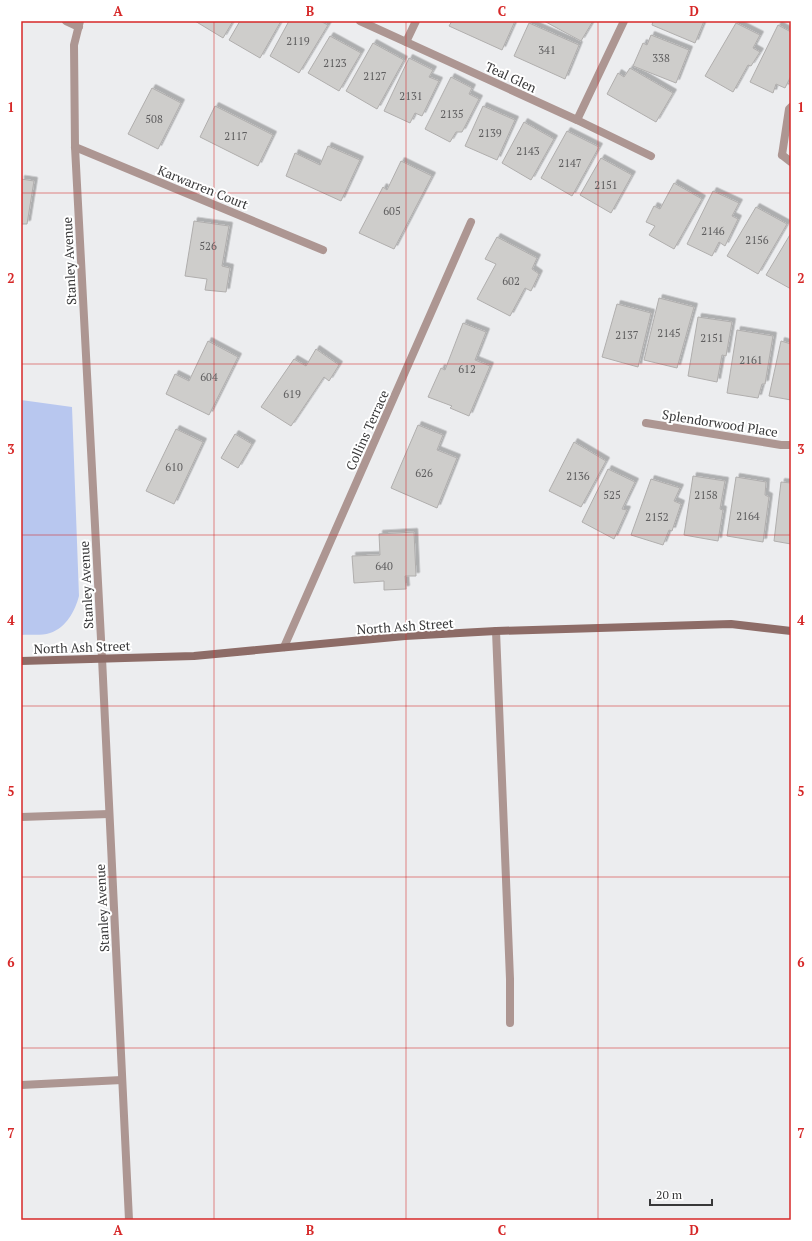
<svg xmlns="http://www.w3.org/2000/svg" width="812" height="1241" font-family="'PT Serif',serif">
  <defs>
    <filter id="shadow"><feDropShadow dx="3.5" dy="-3.5" stdDeviation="0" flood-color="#0004"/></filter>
  </defs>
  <rect width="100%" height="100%" fill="#ecedef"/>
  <path fill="#b8c7ef" d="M21 400 72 407 79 596C75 611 66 628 50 633 41 636 30 634 21 635Z"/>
  <g fill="#cecdcb" stroke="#b0aead" filter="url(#shadow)">
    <path d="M195 21H233L223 38Z"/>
    <path d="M240 21H281L260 58 229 40Z"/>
    <path d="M289 21H320L328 25 299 73 270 56Z"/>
    <path d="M452 21H515L502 50 449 26Z"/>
    <path d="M544 21H593L581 41Z"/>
    <path d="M653 21H704L695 43 652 25Z"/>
    <path d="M529 23 579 45 565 79 514 56Z"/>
    <path d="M736 23 760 35 753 48 760 52 751 66 748 65 733 92 705 76Z"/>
    <path d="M778 25 791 32V76L785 88 776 84 773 93 750 82Z"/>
    <path d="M651 35 689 50 676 83 633 66 643 43 647 45Z"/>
    <path d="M330 36 361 53 339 91 308 73Z"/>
    <path d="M373 43 404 60 377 109 346 91Z"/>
    <path d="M409 58 433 70 429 77 439 81 422 116 415 113 410 123 384 111Z"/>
    <path d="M630 68 673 93 656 122 607 94 618 73 624 77Z"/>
    <path d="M451 77 472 88 469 94 479 99 462 132H456L450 142 425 129Z"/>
    <path d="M152 88 181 103 158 149 128 134Z"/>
    <path d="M215 106 273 135 258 166 200 137Z"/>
    <path d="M483 106 515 120 497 160 465 146Z"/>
    <path d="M524 122 554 139 531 180 502 163Z"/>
    <path d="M567 131 599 147 572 196 541 178Z"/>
    <path d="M328 146 360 160 341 201 286 176 295 153 320 165Z"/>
    <path d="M601 158 632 175 611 213 580 195Z"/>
    <path d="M401 161 432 176 394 249 359 233 383 187 387 190Z"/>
    <path d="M21 179 34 181 27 224H21Z"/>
    <path d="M674 183 702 199 674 249 649 235 655 226 646 222 654 206 660 209Z"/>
    <path d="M713 191 739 203 732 216 738 219 725 246 719 242 712 256 687 244Z"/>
    <path d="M756 207 787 224 758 274 727 256Z"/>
    <path d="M194 221 229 226 222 266 230 268 226 292 205 290 207 279 185 276Z"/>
    <path d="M791 233V289L766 275Z"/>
    <path d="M497 237 537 258 532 269 539 274 531 291 525 288 510 316 477 299 496 264 485 259Z"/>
    <path d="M659 298 694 307 677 368 644 360Z"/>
    <path d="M617 304 651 313 638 367 602 357Z"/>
    <path d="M698 317 732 322 726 356 722 355 717 382 688 376Z"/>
    <path d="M463 323 486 332 475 360 490 366 469 416 450 408 452 406 428 397 441 368 445 370Z"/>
    <path d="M737 330 773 336 765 384H762L758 398 727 393Z"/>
    <path d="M208 341 238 357 209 415 166 394 175 374 189 381Z"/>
    <path d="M781 341 791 344V400L769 396Z"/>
    <path d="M316 349 339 365 329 381 324 377 291 426 261 407 294 359 306 366Z"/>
    <path d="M418 425 443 435 437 450 457 458 437 508 391 488Z"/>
    <path d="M176 429 203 442 174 504 146 491Z"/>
    <path d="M235 434 252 444 238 468 221 458Z"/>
    <path d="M574 442 606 461 581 507 549 491Z"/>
    <path d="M608 469 635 482 622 509 627 510 614 539 582 522Z"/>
    <path d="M693 476 725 481 720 509 723 510 718 541 684 535Z"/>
    <path d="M736 477 766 482 765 495 769 497 763 542 727 536Z"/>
    <path d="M651 479 680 488 674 501 681 504 672 531 669 530 663 545 631 535Z"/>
    <path d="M781 482 791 483V544L774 541Z"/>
    <path d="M414 532 416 576H405L406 589 384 590V581L354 583 352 556 380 555 379 534Z"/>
  </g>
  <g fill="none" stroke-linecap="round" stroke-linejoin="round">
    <path stroke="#ad9692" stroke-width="8" d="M782 155 789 109 791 107"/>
    <g stroke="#ad9692" stroke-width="8">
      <path d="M66 21 79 27"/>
      <path d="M360 21 577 120 651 156"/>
      <path d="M406 42 416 21"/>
      <path d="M577 120 624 21"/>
      <path d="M75 147 323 250"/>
      <path d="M782 155 791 162"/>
      <path d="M646 423 781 445H791"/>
      <path d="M496 631 510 979V1023"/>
      <path d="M284 647 471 222"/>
      <path d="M21 817 109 814"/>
      <path d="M21 1085 122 1080"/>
    </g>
    <path stroke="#ad9692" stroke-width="8" d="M80 21 74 45 75 147 102 658 129 1220"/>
    <path stroke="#8d6c67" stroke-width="8" d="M21 661 194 656 405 636 496 631 731 624 791 631"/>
  </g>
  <path fill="none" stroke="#d62828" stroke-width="1" stroke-opacity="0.55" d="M214 21V1220M406 21V1220M598 21V1220M21 193H791M21 364H791M21 535H791M21 706H791M21 877H791M21 1048H791"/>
  <g text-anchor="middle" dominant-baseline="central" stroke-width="4" stroke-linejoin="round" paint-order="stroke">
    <g font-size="11" fill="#5e5d5e">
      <text x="298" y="41">2119</text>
      <text x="547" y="50">341</text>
      <text x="661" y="58">338</text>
      <text x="335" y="63">2123</text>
      <text x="375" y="76">2127</text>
      <text x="411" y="96">2131</text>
      <text x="452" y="114">2135</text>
      <text x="154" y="119">508</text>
      <text x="490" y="133">2139</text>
      <text x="236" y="136">2117</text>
      <text x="528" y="151">2143</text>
      <text x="570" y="163">2147</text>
      <text x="606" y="185">2151</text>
      <text x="392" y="211">605</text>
      <text x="713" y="231">2146</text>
      <text x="757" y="240">2156</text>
      <text x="208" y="246">526</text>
      <text x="511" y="281">602</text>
      <text x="669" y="333">2145</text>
      <text x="627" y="335">2137</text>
      <text x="712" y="338">2151</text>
      <text x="751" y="360">2161</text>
      <text x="467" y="369">612</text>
      <text x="209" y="377">604</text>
      <text x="292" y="394">619</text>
      <text x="174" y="467">610</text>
      <text x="424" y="473">626</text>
      <text x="578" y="476">2136</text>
      <text x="612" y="495">525</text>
      <text x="706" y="495">2158</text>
      <text x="748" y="516">2164</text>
      <text x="657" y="517">2152</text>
      <text x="384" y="566">640</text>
    </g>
    <g font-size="13" fill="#383839" stroke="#fff">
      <text transform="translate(511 77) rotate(25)">Teal Glen</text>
      <text transform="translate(203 187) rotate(22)">Karwarren Court</text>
      <text transform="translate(69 261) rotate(-93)">Stanley Avenue</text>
      <text transform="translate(720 423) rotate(9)">Splendorwood Place</text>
      <text transform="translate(367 430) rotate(-66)">Collins Terrace</text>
      <text transform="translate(86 585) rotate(-93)">Stanley Avenue</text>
      <text transform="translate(405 626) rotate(-4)">North Ash Street</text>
      <text transform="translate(82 647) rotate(-2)">North Ash Street</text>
      <text transform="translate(102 908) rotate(-93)">Stanley Avenue</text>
    </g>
  </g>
  <rect width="812" height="1241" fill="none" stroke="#ffffff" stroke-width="44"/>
  <path d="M650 1199v6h62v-6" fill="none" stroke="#383839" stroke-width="2"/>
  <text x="656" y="1199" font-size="12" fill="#383839" stroke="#ffffff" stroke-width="3" paint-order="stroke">20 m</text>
  <rect x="22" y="22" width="768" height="1197" fill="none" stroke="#d62828" stroke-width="1.5"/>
  <g font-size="13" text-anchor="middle" font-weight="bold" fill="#d62828">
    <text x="118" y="16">A</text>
    <text x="310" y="16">B</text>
    <text x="502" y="16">C</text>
    <text x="694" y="16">D</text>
    <text x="11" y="112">1</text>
    <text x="801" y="112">1</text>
    <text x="11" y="283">2</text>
    <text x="801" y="283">2</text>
    <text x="11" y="454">3</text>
    <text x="801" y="454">3</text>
    <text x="11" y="625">4</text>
    <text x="801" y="625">4</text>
    <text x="11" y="796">5</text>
    <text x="801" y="796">5</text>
    <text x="11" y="967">6</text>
    <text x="801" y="967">6</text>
    <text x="11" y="1138">7</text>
    <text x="801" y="1138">7</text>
    <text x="118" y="1235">A</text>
    <text x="310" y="1235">B</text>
    <text x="502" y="1235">C</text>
    <text x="694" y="1235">D</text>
  </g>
</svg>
